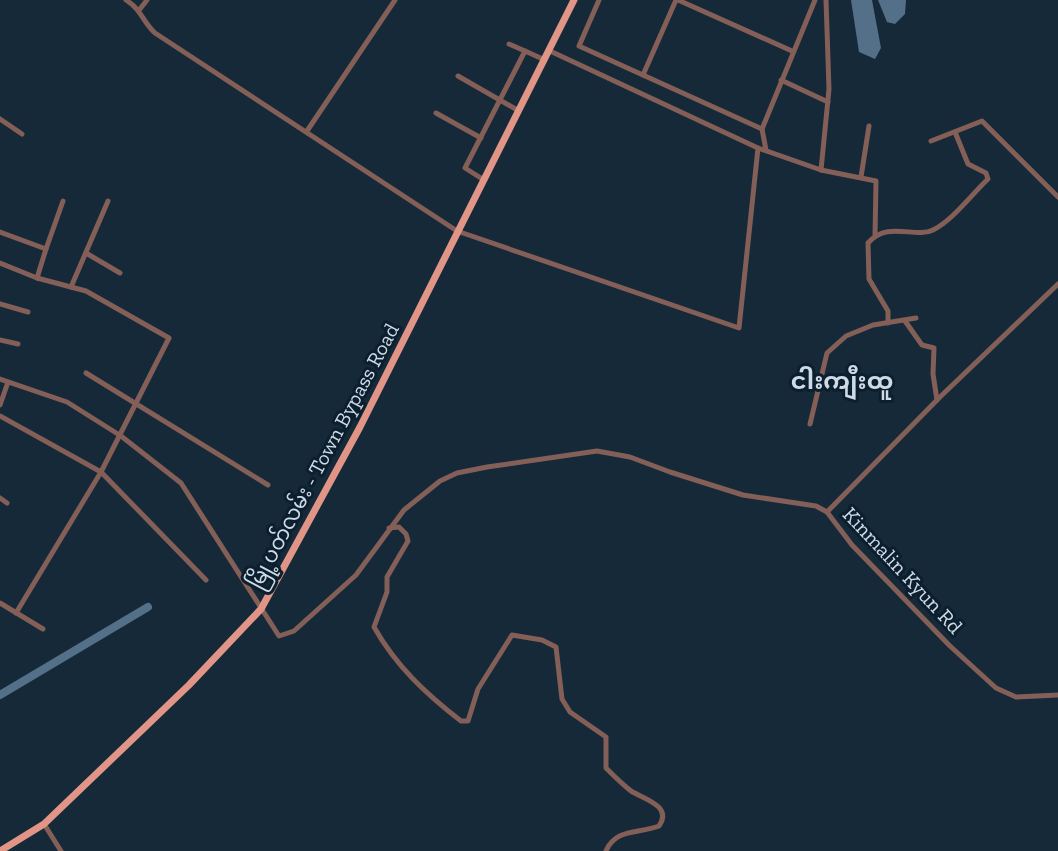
<svg xmlns="http://www.w3.org/2000/svg" width="1058" height="851" font-family="'Zilla Slab','Noto Sans Myanmar',serif">
  <rect width="100%" height="100%" fill="#152939"/>
  <g fill="#547088">
    <path d="M851 0H872L881 48 875 59 859 52Z"/>
    <path d="M878 0H906L905 14 895 24 887 22Z"/>
  </g>
  <g fill="none" stroke-linecap="round" stroke-linejoin="round">
    <path stroke="#547088" stroke-width="8" d="M0 695 148 607"/>
    <g stroke="#835f57" stroke-width="5">
      <path d="M126 0C143 11 141 20 155 33L457 231 739 328 758 148 550 51"/>
      <path d="M599 0 579 46 762 129"/>
      <path d="M678 0 792 51"/>
      <path d="M140 9 147 0"/>
      <path d="M509 44 525 51"/>
      <path d="M643 75 676 0"/>
      <path d="M458 76 519 111"/>
      <path d="M781 80 828 102"/>
      <path d="M436 113 481 138"/>
      <path d="M0 119 22 134"/>
      <path d="M307 131 395 0"/>
      <path d="M931 141 982 121 1058 197"/>
      <path d="M758 148 821 170 829 89 826 0"/>
      <path d="M766 150 762 129 815 0"/>
      <path d="M821 170 876 181 875 236"/>
      <path d="M861 177 869 126"/>
      <path d="M484 180 465 168 525 51 545 60"/>
      <path d="M0 232 46 249 37 278"/>
      <path d="M46 249 63 201"/>
      <path d="M86 253 120 273"/>
      <path d="M0 263 37 278 86 291 169 338 101 472 16 613"/>
      <path d="M71 287 108 201"/>
      <path d="M0 304 28 312"/>
      <path d="M905 321 922 345 934 348 933 374 937 400"/>
      <path d="M888 323V311L869 279 868 243C888 220 915 239 933 230 952 221 972 194 988 179L986 173 968 164 955 132"/>
      <path d="M0 340 18 344"/>
      <path d="M86 373 268 485"/>
      <path d="M0 379 67 402 121 436 181 483 279 636 294 631 356 575 404 510 440 481 457 473 487 467 597 451 630 457 670 472 743 495 816 506 827 512 852 545 950 646 996 688 1016 697 1058 695"/>
      <path d="M0 405 8 382"/>
      <path d="M0 416 101 472 206 580"/>
      <path d="M810 424 827 353 846 336 873 325 916 318"/>
      <path d="M0 498 7 503"/>
      <path d="M827 512 940 397 1058 284"/>
      <path d="M389 528 399 527 406 534 408 541 387 577V592L374 627C396 666 426 694 461 721H468L478 689 512 635 542 640 556 647 562 699 570 712 606 737V768C614 776 622 784 631 791 644 799 673 806 659 826 638 834 616 828 606 851"/>
      <path d="M0 603 43 629"/>
      <path d="M44 824 61 851"/>
    </g>
    <path stroke="#e09586" stroke-width="7" d="M0 851 44 824 189 685 261 609 360 427 574 0"/>
  </g>
  <g text-anchor="middle" dominant-baseline="central" stroke-width="6" stroke-linejoin="round" paint-order="stroke">
    <g font-size="21" fill="#cedae5" stroke="#0c1f2f">
      <text transform="translate(323 456) rotate(-62)">မြို့ပတ်လမ်း - Town Bypass Road</text>
      <text transform="translate(903 570) rotate(47)">Kinmalin Kyun Rd</text>
    </g>
    <g font-size="24" font-weight="bold" fill="#cedae5" stroke="#0c1f2f">
      <text x="842" y="380">ငါးကျီးထူ</text>
    </g>
  </g>
</svg>
